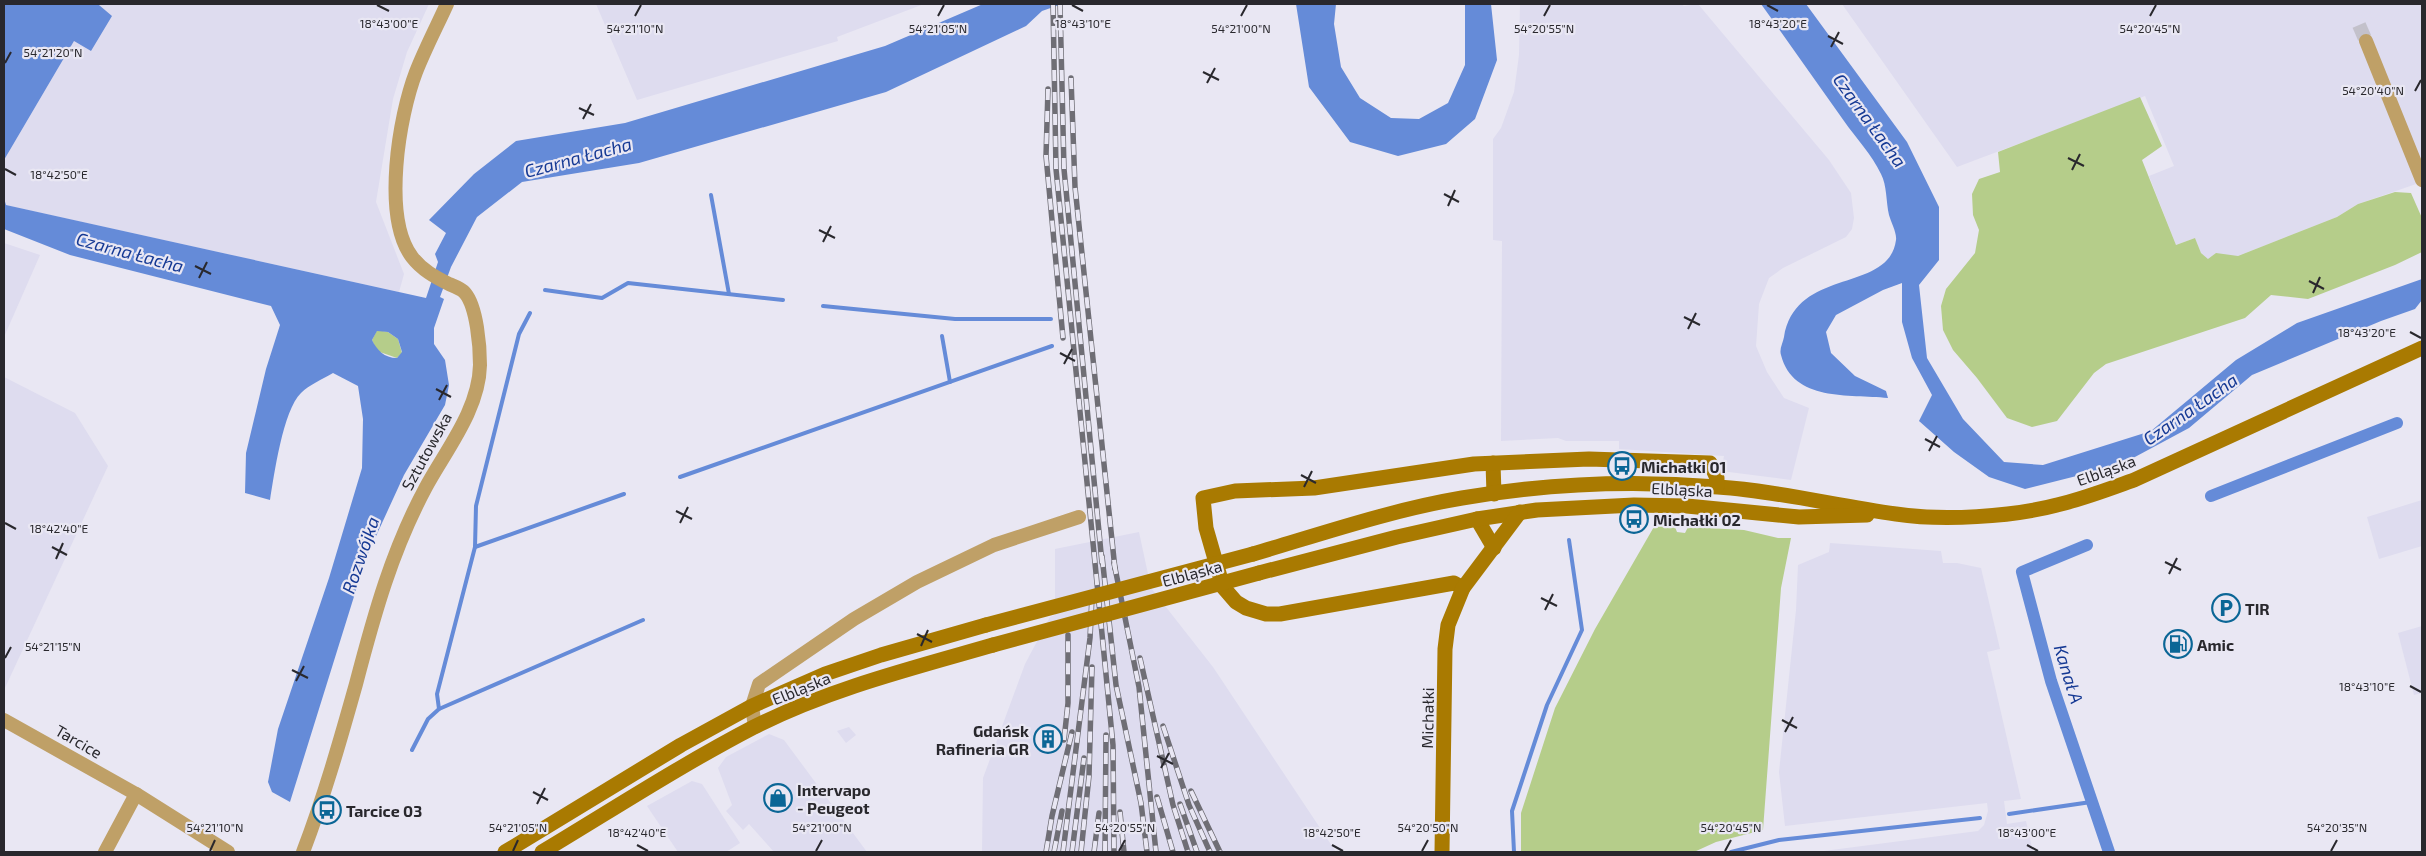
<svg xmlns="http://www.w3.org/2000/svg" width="2426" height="856" font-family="'Exo 2',sans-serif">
  <rect width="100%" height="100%" fill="#e9e7f3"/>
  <g fill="#dedcef">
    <path d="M100 4H429L407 52 393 99 376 202 404 274 399 292 5 205 4 160 74 41 91 51Z"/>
    <path d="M596 4H924L837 37 838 41 637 100Z"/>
    <path d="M1520 4H1681L1684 6 1698 4 1829 160 1851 193 1854 218 1852 229 1846 237 1783 268 1769 278 1759 304 1756 346 1767 372 1784 398 1809 408 1791 480 1721 471 1724 456 1619 449V441H1566L1558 438 1501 441 1502 241 1493 240V139L1501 128 1514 92 1519 55Z"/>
    <path d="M1842 4H2422V182L2358 204 2337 217 2215 265 2201 253 2195 238 2176 245 2149 176 2174 166 2145 96 1957 167Z"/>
    <path d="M4 243 40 255 4 337Z"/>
    <path d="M4 377 75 413 108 466 4 690Z"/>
    <path d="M2422 500V546L2379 559 2367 517Z"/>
    <path d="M1139 532 1151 588 1213 667 1336 852H982L983 778 1025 664 1050 617 1055 615V549Z"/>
    <path d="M1830 543 1941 551 1943 563H1957L1981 568 2000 649 1987 652 2021 799 2004 801 2007 824 2026 821 2033 852H1816L1978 831 1984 825 1988 811 1987 803 1785 826 1779 772 1796 610 1798 565 1829 552Z"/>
    <path d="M2422 626V693L2414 695 2398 633Z"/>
    <path d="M849 727 856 735 846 743 837 731Z"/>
    <path d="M769 734 784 740 867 852H774L749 824 743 830 726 811 732 805 718 768 726 757Z"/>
    <path d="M692 781 702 784 740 843 726 852H678L647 806Z"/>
  </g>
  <g fill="#b5cd8a">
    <path d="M2140 97 2162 146 2142 160 2176 245 2195 238 2201 253 2208 259 2216 253 2238 256 2337 217 2358 204 2395 192 2411 193 2422 218V252L2395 265 2308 299 2271 295 2245 318 2106 364 2094 373 2057 421 2032 427 2007 418 1977 378 1953 350 1943 330 1941 306 1946 289 1975 253 1979 230 1973 215 1972 194 1979 179 2000 172 1998 152Z"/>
    <path d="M377 330 388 332 398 339 402 353 397 358 377 351 372 340Z"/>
    <path d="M1655 525 1675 527 1677 532 1685 533 1688 527 1744 530 1778 538H1791L1781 588 1763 830 1716 842 1694 852H1521V813L1555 708 1595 629Z"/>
  </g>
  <g fill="#658bd8" fill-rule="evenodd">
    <path d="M4 4H100L99 5 112 16 91 51 74 41 4 160Z"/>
    <path d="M983 4H1062L1042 11 1026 26 886 92 639 163 522 182 477 217 451 267 440 297 444 299 434 328V344L445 360 449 385 445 405 404 475 366 558 290 802 272 792 268 782 278 729 329 578 362 468 363 419 358 386 333 373C323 379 309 385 301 393 283 410 274 476 270 500L245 493 246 453 266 369 280 325 271 306 70 255 4 229V198L6 205 426 298 438 262 435 254 446 233 429 220 474 174 516 141 625 123 885 46ZM377 331 388 332 398 339 402 352 397 358C384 358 377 350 372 340Z"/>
    <path d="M1296 4H1336L1334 24 1341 67 1360 98 1391 118 1419 119 1448 103 1465 65V4H1491L1497 60 1475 119 1446 144 1398 156 1350 142 1309 87Z"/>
    <path d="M1761 4H1806L1907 142 1939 207V260L1919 285 1927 358 1963 419 2004 462 2043 465 2151 431 2236 360 2297 323 2422 279V300L2415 309 2381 321 2252 375 2189 428 2120 465 2025 489 1989 477 1954 452 1919 421 1932 395 1912 358 1902 322V283L1883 290 1836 315 1826 332 1831 353 1855 376 1886 391 1888 398C1849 394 1793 402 1781 355 1779 349 1783 343 1784 337 1796 266 1889 294 1896 240 1897 233 1891 222 1889 215 1886 202 1887 185 1881 174 1872 155 1856 138 1844 121 1816 82 1789 43 1761 4Z"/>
  </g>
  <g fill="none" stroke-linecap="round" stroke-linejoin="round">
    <g stroke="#658bd8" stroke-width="4">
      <path d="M711 195 729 294"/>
      <path d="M545 290 602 298 628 283 783 300"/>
      <path d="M823 306 955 319H1051"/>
      <path d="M942 336 950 382"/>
      <path d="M680 477 1052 346"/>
      <path d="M475 547 624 494"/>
      <path d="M439 709 643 620"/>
      <path d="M412 750 428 719 439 709 437 694 475 547 476 506 519 334 530 313"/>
      <path d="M2009 814 2091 802"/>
      <path d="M1514 852 1512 811 1547 705 1582 630 1569 540"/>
      <path d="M1731 852 1779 840 1980 818"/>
    </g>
    <g stroke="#658bd8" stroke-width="12">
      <path d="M2211 496 2397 423"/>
      <path d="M2087 545 2022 572 2051 681 2109 852"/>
    </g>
    <path stroke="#c3c1cb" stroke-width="14" stroke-dasharray="14 7" stroke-linecap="butt" d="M2359 25 2366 41"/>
    <g stroke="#bfa067" stroke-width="14">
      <path d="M2366 41 2422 180"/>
      <path d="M4 720 136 794 228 852"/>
      <path d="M755 727 752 706 759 684 854 619 917 582 994 545 1079 517"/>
      <path d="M105 852 136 794"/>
      <path d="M303 852C324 797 340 741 356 684 374 615 392 550 426 487 446 450 479 410 480 365 480 347 477 307 465 293 462 289 454 286 449 284 435 277 422 270 412 257 382 217 399 116 416 72 425 49 437 26 447 4"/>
    </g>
    <g stroke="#a97a01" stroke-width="15">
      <path d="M1493 463 1494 494"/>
      <path d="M1477 519 1494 548"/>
      <path d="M1253 554C1321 534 1391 510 1462 498 1544 484 1634 480 1718 487 1778 491 1836 506 1896 514 1942 521 2012 517 2057 505 2083 499 2109 489 2134 480L2422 348"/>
      <path d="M1259 573 1397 537 1477 519 1537 510 1634 505 1687 506 1799 517 1867 515"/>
      <path d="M1463 588 1454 583 1280 614H1266L1246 608 1236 602 1223 587 1206 528 1203 498 1235 491 1314 488 1474 464 1589 459 1710 463 1717 478V486"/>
      <path d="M505 852 681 745 752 706 825 674 881 655 986 625"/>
      <path d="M542 852C612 810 681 765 754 727 829 689 913 668 993 645"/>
      <path d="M1442 852 1445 649 1448 625 1463 588 1520 512"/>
    </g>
    <defs>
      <g id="rail">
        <path d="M1053 4 1056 169 1113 745 1114 852"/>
        <path d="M1060 4 1064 169 1102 563"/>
        <path d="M1071 78 1075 187 1115 569"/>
        <path d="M1048 89 1046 156 1063 338"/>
        <path d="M1102 556 1116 685 1141 803 1147 852"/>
        <path d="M1114 563 1139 687 1156 852"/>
        <path d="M1140 658 1173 805 1188 852"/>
        <path d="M1163 726 1189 805 1210 852"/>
        <path d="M1064 740 1068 703V635"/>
        <path d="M1191 791 1220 852"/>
        <path d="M1157 797 1173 852"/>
        <path d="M1180 804 1197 852"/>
        <path d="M1120 812 1124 852"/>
        <path d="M1046 852 1052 816 1072 732"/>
        <path d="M1054 852 1062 811"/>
        <path d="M1063 852 1090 638 1092 596"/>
        <path d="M1072 852 1084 758"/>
        <path d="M1081 852 1089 776 1092 667"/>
        <path d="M1094 852 1099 813"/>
        <path d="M1105 852 1106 735"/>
      </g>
    </defs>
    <use href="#rail" stroke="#6f6e75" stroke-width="5.5"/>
    <use href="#rail" stroke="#e9e7f3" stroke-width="4" stroke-dasharray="11" stroke-linecap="butt"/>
    <g stroke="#a97a01" stroke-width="15">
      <path d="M986 625 1253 554"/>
      <path d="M993 645 1259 573"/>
    </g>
  </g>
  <path fill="none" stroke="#29282d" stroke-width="2" d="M377 5 389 11M1072 5 1083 11M1767 5 1778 11M635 16 641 5M938 16 944 5M1241 16 1247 5M1544 16 1550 5M2150 16 2156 5M1828 36 1843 44M1831 47 1839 32M5 63 11 52M1203 72 1219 80M1207 83 1215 68M2415 91 2421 80M579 108 594 115M583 119 591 104M2068 158 2084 166M5 169 16 175M2072 170 2080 154M1444 194 1459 202M1448 206 1455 190M819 230 835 238M823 242 831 226M195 266 211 274M199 278 207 262M2309 281 2324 289M2313 293 2320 277M1684 317 1700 325M1688 329 1696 313M2410 332 2421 338M1060 353 1075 361M1064 364 1072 349M436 389 451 397M439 400 447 385M1925 439 1940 447M1929 451 1937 436M1301 475 1316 483M1304 487 1312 471M676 511 692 519M5 523 16 529M680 523 688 507M52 547 67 555M56 559 63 543M2165 562 2181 570M2169 574 2177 558M1541 598 1557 606M1545 610 1553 594M917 634 932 642M921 646 928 630M5 658 11 647M292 670 308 678M296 681 304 666M2410 686 2421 692M1782 720 1797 728M1785 732 1793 717M1157 756 1173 764M1161 768 1169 753M533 792 548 800M537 804 545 788M637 845 648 851M1332 845 1343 851M2027 845 2038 851M210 851 215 840M513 851 518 840M816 851 822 840M1119 851 1125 840M1422 851 1428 840M1725 851 1731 840M2331 851 2337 840"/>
  <defs>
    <symbol id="bus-ring" viewBox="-11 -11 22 22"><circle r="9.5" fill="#e9e7f3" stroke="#0b6696" stroke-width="1.5"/><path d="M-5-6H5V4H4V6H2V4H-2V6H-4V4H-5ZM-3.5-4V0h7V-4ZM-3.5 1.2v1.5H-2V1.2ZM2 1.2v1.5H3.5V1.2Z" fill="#0b6696"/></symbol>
    <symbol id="parking-ring" viewBox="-11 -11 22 22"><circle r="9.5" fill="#e9e7f3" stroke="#0b6696" stroke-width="1.5"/><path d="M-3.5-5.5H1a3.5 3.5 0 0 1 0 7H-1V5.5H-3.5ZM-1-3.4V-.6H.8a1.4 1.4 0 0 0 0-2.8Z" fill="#0b6696"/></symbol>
    <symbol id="fuel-ring" viewBox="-11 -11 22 22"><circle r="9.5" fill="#e9e7f3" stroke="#0b6696" stroke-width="1.5"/><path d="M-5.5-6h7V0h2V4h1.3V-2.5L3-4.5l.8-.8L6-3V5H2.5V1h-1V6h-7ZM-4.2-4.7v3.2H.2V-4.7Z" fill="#0b6696"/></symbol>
    <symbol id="building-ring" viewBox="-11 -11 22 22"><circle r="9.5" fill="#e9e7f3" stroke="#0b6696" stroke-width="1.5"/><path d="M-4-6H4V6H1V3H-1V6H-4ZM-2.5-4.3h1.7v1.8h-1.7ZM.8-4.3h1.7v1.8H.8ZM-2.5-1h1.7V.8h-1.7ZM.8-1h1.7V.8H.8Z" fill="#0b6696"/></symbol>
    <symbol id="shop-ring" viewBox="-11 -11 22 22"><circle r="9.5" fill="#e9e7f3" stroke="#0b6696" stroke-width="1.5"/><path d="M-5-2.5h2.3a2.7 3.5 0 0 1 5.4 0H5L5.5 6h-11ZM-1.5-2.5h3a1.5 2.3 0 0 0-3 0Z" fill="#0b6696"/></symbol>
  </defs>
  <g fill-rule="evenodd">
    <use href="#bus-ring" x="1606" y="450" width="32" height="32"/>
    <use href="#bus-ring" x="1618" y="503" width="32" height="32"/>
    <use href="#parking-ring" x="2210" y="592" width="32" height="32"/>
    <use href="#fuel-ring" x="2162" y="628" width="32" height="32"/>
    <use href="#building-ring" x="1032" y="723" width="32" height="32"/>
    <use href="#shop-ring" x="762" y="782" width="32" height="32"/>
    <use href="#bus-ring" x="311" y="794" width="32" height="32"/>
  </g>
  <g text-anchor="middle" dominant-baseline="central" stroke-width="4.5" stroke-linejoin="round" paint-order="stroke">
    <g font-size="16" fill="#29282d" stroke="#e9e7f3">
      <text transform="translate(426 451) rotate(-61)">Sztutowska</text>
      <text transform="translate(2106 470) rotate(-20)">Elbląska</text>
      <text transform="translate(1682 489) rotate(3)">Elbląska</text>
      <text transform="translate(1192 573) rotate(-15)">Elbląska</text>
      <text transform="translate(801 688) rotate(-22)">Elbląska</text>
      <text transform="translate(1427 718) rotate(-89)">Michałki</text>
      <text transform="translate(79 741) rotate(30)">Tarcice</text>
    </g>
    <g font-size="16" font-weight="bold" fill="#29282d" stroke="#e9e7f3" text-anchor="start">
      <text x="1641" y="466">Michałki 01</text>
      <text x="1653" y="519">Michałki 02</text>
      <text x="2245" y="608">TIR</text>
      <text x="2197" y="644">Amic</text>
      <text x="1029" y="730" text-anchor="end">Gdańsk<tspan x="1029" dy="18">Rafineria GR</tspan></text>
      <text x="797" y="789">Intervapo<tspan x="797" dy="18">- Peugeot</tspan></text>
      <text x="346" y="810">Tarcice 03</text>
    </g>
    <g font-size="18" font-style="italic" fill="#153994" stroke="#e9e7f3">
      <text transform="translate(1870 120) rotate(54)">Czarna Łacha</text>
      <text transform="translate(578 157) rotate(-15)">Czarna Łacha</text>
      <text transform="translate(130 252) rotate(15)">Czarna Łacha</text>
      <text transform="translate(2190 409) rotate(-35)">Czarna Łacha</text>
      <text transform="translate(360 555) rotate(-71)">Rozwójka</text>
      <text transform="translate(2069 674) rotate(73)">Kanał A</text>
    </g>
  </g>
  <g font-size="12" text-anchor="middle" fill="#29282d" stroke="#e9e7f3" stroke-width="4.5" stroke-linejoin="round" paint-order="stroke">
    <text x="389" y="28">18°43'00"E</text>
    <text x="1083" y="28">18°43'10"E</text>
    <text x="1778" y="28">18°43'20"E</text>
    <text x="635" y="33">54°21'10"N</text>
    <text x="938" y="33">54°21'05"N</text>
    <text x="1241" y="33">54°21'00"N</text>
    <text x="1544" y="33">54°20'55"N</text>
    <text x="2150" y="33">54°20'45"N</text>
    <text x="53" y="57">54°21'20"N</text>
    <text x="2373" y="95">54°20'40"N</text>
    <text x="59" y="179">18°42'50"E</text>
    <text x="2367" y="337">18°43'20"E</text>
    <text x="59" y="533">18°42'40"E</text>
    <text x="53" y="651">54°21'15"N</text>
    <text x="2367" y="691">18°43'10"E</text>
    <text x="215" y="832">54°21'10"N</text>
    <text x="518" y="832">54°21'05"N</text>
    <text x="822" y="832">54°21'00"N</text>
    <text x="1125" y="832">54°20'55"N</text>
    <text x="1428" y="832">54°20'50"N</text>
    <text x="1731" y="832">54°20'45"N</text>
    <text x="2337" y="832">54°20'35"N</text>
    <text x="637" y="837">18°42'40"E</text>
    <text x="1332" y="837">18°42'50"E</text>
    <text x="2027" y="837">18°43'00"E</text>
  </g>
  <rect width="2426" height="856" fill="none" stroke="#29282d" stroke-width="10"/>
</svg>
